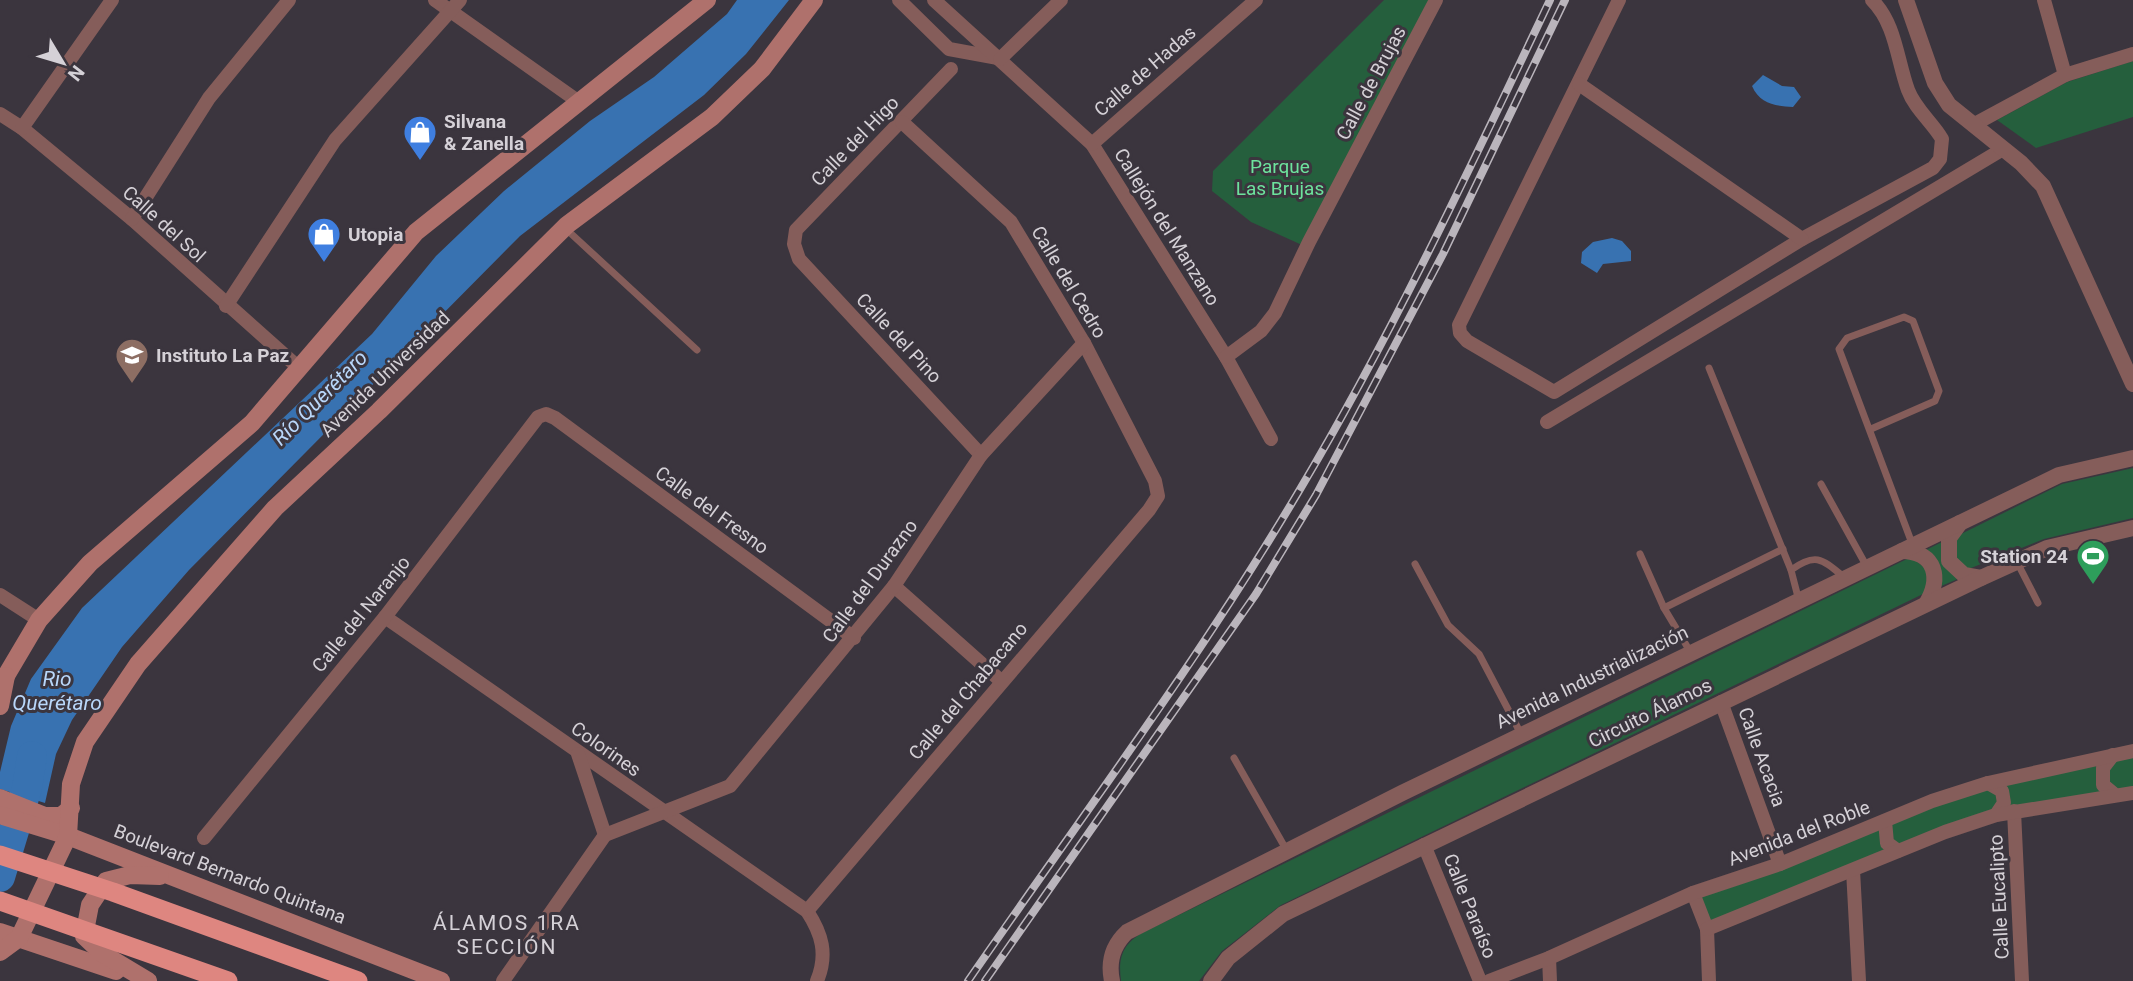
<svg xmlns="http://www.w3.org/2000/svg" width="2133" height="981" font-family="Roboto,sans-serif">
  <rect width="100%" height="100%" fill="#3b353e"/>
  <g fill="#255f3d">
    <path d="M1384 0H1430L1302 245 1251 222 1212 191 1213 171Z"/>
    <path d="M2133 61V117L2036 148 1997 120 2067 82Z"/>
    <path d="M2133 468V518L2044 539 1966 570 1954 558 1957 536 2062 484Z"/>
    <path d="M1944 541 1960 578 1939 587 1924 551Z"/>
    <path d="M1911 557 1929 571 1930 588 1923 594 1281 905 1222 951 1199 981H1121C1118 958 1122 945 1142 933Z"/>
    <path d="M2133 751V793L2014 811 1707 929 1693 893 1932 801Z"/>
  </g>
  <g fill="#3872b1">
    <path d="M737 0H789L746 54 704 95 520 236 189 570 122 647 72 720 56 754 45 803 0 789V772L11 726 31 679 82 608 372 334 436 256 504 191 590 121 654 77 727 14Z"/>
    <path d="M1763 75 1782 86 1794 87 1801 97 1793 107C1775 106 1760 104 1752 86Z"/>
    <path d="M1612 238 1622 241 1631 251V261L1603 264 1597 273 1581 263 1582 252 1593 242Z"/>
  </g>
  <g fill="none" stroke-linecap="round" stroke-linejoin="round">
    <path stroke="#3872b1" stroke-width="30" d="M0 877 27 788 32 756"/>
    <g stroke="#855d5a" stroke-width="7">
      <path d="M566 229 697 350"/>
      <path d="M1709 368 1791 570"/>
      <path d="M1871 429 1935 401 1939 391 1913 321 1904 317 1847 338 1839 349 1913 546"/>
      <path d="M1821 484 1867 567"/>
      <path d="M1640 554 1664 608 1691 653"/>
      <path d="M2017 562 2038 603"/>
      <path d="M1415 564 1448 625 1479 654 1521 734"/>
      <path d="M1799 601 1791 570C1816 552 1822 559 1845 578"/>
      <path d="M1664 608 1783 549"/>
      <path d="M1234 758 1287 851"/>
    </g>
    <g stroke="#855d5a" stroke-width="14">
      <path d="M435 0 579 102"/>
      <path d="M899 0 949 49 998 58"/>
      <path d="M934 0 1092 144 1226 357 1271 439"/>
      <path d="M1619 0 1459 325 1460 333 1467 341 1554 392 1802 239 1933 168 1940 159 1942 139C1932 122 1915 109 1908 90 1897 60 1896 24 1872 0"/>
      <path d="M2044 0 2065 75"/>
      <path d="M1000 59 1061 0"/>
      <path d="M951 69 796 230 794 244 799 259 981 455"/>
      <path d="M1579 84 1802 239"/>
      <path d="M0 114 22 128 132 219 299 368"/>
      <path d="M1973 125 2065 75 2133 54"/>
      <path d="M22 128 112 0"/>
      <path d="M1092 144 1256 0"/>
      <path d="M132 219 209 98 289 0"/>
      <path d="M226 306 335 140 460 0"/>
      <path d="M1226 357 1261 331 1275 313 1309 242 1436 0"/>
      <path d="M1547 422 2003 149"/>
      <path d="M894 586 1001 681"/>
      <path d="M0 595 39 620"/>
      <path d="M385 617 807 911C822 934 828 954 817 981"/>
      <path d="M1721 702 1780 864"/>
      <path d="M578 754 605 835"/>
      <path d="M2113 755 2103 768V785L2115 795"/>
      <path d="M1988 783 2002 791 2004 803 1996 815"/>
      <path d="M2014 811 2022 981"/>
      <path d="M1885 821 1887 843 1898 851"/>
      <path d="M204 838 385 617 538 417 546 414 555 418 854 638"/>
      <path d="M1424 845 1480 981"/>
      <path d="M1853 870 1859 981"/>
      <path d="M1693 893 1707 929 1709 981"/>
      <path d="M807 911 1149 510 1158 496 1155 481 1084 343 1011 222 902 122"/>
      <path d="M1707 929 1945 832 1996 815 2133 793"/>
      <path d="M1549 958 1550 981"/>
      <path d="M503 981 605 835 730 786 894 586 981 455 1084 343"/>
      <path d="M1489 981 1549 958 1693 893 1780 864 1932 801 1988 783 2133 751"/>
    </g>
    <g stroke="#855d5a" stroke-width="16">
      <path d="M1906 0 1935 83 1949 105 2021 163 2043 186 2133 384"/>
      <path d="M1960 523 1949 538V561L1964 575 1981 578"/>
      <path d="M1902 551C1937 552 1941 579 1926 604"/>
      <path d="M1112 981C1108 962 1113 945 1127 932L1402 793 2059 475 2133 458"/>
      <path d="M1211 981 1228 958 1283 914 1981 578 2047 548 2133 528"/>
    </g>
    <g stroke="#af716c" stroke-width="18">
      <path d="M0 686 39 620 90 563 252 423 416 232 707 0"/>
      <path d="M0 706 6 676"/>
      <path d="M0 798 45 816H61L71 808"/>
      <path d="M0 815 68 836 441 981"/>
      <path d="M0 932 116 971"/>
      <path d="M0 952 19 938 68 836 71 784 85 742 138 664 275 508 379 411 567 225 712 117 762 69 814 0"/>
      <path d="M148 981 103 954 84 936 90 905 106 881 130 875 160 876"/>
    </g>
    <g stroke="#de8680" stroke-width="19">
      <path d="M0 855 113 892 358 981"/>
      <path d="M0 901 228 981"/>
    </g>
    <defs>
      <g id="rail">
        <path d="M968 981C1080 819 1199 660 1299 491 1393 333 1471 166 1550 0"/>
        <path d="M985 981 1256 594 1316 495 1443 254 1565 0"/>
      </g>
    </defs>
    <use href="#rail" stroke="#bab5bc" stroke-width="8"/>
    <use href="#rail" stroke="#3b353e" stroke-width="5" stroke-dasharray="16" stroke-linecap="butt"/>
  </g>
  <defs>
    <symbol id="shop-pin" viewBox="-11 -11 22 30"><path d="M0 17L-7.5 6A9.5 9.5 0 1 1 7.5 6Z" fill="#3f7fe0" stroke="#3b353e"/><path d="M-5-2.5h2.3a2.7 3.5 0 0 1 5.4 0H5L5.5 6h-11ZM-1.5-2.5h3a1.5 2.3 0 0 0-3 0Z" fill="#fff"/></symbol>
    <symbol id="school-pin" viewBox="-11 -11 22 30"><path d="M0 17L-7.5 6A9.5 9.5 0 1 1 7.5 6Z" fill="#8d6e63" stroke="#3b353e"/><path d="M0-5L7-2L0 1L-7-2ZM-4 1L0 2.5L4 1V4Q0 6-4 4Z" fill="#fff"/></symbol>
    <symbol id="stadium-pin" viewBox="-11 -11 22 30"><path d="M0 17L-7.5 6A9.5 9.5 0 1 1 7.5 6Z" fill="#2e9e5b" stroke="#3b353e"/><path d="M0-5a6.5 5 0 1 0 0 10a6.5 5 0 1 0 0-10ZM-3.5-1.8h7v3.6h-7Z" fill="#fff"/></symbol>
  </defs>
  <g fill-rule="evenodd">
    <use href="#shop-pin" x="401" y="113" width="38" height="52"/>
    <use href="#shop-pin" x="305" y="215" width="38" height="52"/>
    <use href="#school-pin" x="113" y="336" width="38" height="52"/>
    <use href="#stadium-pin" x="2074" y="537" width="38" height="52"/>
  </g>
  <g text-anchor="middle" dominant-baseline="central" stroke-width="6" stroke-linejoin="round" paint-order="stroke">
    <g font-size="19" fill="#d5d1d7" stroke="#3b353e">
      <text transform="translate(1145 71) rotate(-41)">Calle de Hadas</text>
      <text transform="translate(1371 83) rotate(-62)">Calle de Brujas</text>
      <text transform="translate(855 141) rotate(-46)">Calle del Higo</text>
      <text transform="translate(164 224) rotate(42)">Calle del Sol</text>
      <text transform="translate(1167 227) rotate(58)">Callejón del Manzano</text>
      <text transform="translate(1069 282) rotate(59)">Calle del Cedro</text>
      <text transform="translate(899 338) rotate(47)">Calle del Pino</text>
      <text transform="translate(385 374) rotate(-44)">Avenida Universidad</text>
      <text transform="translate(712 510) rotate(36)">Calle del Fresno</text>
      <text transform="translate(870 581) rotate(-54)">Calle del Durazno</text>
      <text transform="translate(361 614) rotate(-51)">Calle del Naranjo</text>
      <text transform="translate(1592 677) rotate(-26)">Avenida Industrialización</text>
      <text transform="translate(968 691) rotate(-50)">Calle del Chabacano</text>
      <text transform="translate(1650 713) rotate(-26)">Circuito Álamos</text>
      <text transform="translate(606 749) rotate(35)">Colorines</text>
      <text transform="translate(1762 757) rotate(70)">Calle Acacia</text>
      <text transform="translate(1799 833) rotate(-21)">Avenida del Roble</text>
      <text transform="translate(230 874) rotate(21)">Boulevard Bernardo Quintana</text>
      <text transform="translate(1999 897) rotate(-93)">Calle Eucalipto</text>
      <text transform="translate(1470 906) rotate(68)">Calle Paraíso</text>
    </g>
    <g font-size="19" font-weight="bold" fill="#d5d1d7" stroke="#3b353e" text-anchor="start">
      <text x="444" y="121">Silvana<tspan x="444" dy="22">&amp; Zanella</tspan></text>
      <text x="348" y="234">Utopia</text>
      <text x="156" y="355">Instituto La Paz</text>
      <text x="2068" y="556" text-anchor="end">Station 24</text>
    </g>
    <g font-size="19" fill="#6de39d" stroke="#3b353e">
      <text x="1280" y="166">Parque<tspan x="1280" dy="22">Las Brujas</tspan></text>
    </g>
    <g font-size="21" font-style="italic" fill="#b9d7fa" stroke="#3b353e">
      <text transform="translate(320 398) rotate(-45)">Río Querétaro</text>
      <text x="57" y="679">Rio<tspan x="57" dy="24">Querétaro</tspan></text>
    </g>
    <g font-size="21" letter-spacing="2" fill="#d5d1d7" stroke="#3b353e">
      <text x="507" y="923">ÁLAMOS 1RA<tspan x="507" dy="24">SECCIÓN</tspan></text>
    </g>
  </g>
  <g transform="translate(63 63) rotate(128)" stroke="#3b353e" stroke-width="5" paint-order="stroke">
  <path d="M0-5L12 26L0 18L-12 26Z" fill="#d5d1d7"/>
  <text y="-10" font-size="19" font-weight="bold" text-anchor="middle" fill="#d5d1d7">N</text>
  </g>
</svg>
